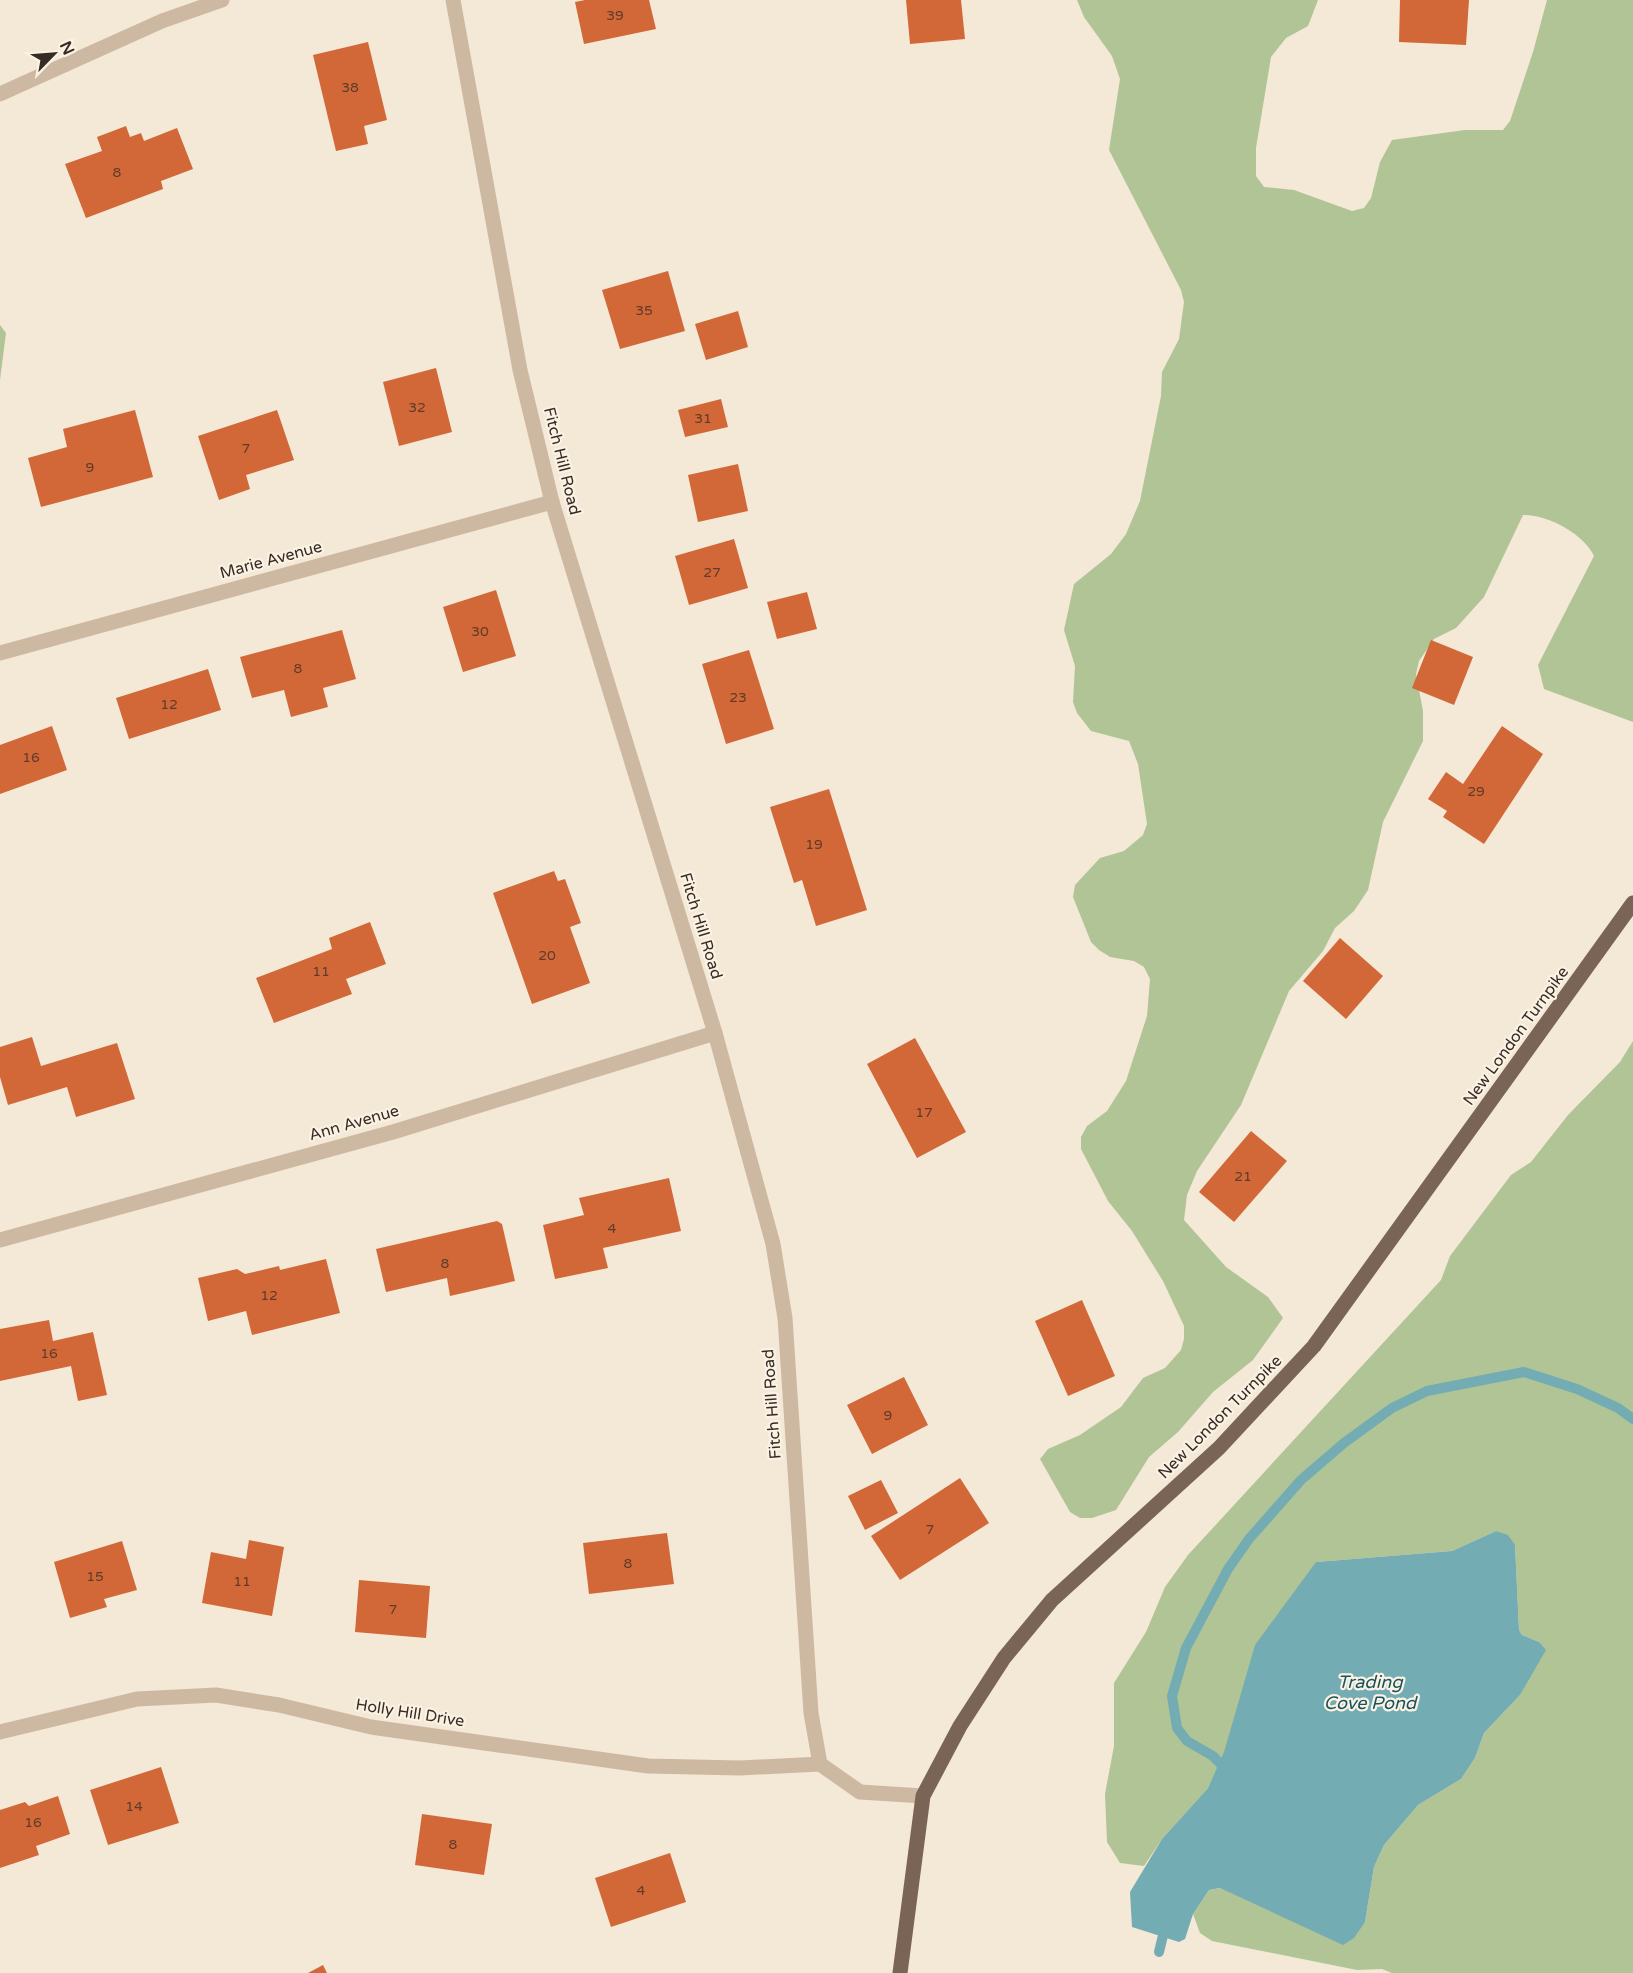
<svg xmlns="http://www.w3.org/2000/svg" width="1633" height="1973" font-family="'Varela Round',sans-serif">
  <rect width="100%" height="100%" fill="#f4e8d7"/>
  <g fill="#b1c496">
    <path d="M1077 0H1318L1308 26 1286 38 1271 57 1256 148V176L1264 187 1294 190 1352 211 1364 208 1371 198 1380 162 1392 140 1465 130H1503L1510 121 1533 52 1547 0H1633V722L1544 689 1538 665 1594 556C1584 534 1547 514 1523 515L1484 597 1456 628 1434 639 1419 661 1416 674 1423 711V741L1383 822 1368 890 1354 911 1335 928 1323 951 1289 991 1241 1105 1197 1171 1187 1195 1184 1220 1226 1267 1268 1297 1283 1318 1253 1360 1213 1392 1178 1432 1149 1457 1116 1510 1092 1518H1080L1070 1512 1040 1459 1048 1449 1080 1435 1121 1407 1143 1378 1165 1368 1181 1350 1184 1339V1326L1163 1281 1132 1231 1108 1201 1081 1149V1137L1087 1126 1107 1111 1126 1081 1147 1016 1150 979 1144 967 1134 961 1110 957 1099 950 1091 942 1073 897 1075 885 1100 858 1124 851 1143 835 1147 824 1138 764 1129 741 1091 731 1077 713 1073 702 1075 666 1064 630 1074 584 1111 554 1126 534 1140 501 1161 396 1162 372 1179 339 1184 302 1181 290 1109 150 1120 79 1112 56 1084 17Z"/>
    <path d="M0 325 6 333 0 380Z"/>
    <path d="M1633 1041V1973H1392L1382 1969 1357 1970 1212 1941 1200 1933 1193 1914 1209 1890 1221 1888 1343 1944 1365 1922 1374 1867 1384 1845 1418 1805 1461 1779 1475 1758 1484 1733 1520 1695 1539 1642 1522 1635 1519 1630 1515 1545 1496 1531 1452 1551 1316 1562 1208 1788 1162 1839 1144 1866 1120 1863 1107 1842 1105 1794 1114 1746V1683L1146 1632 1165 1587 1188 1555 1441 1280 1450 1256 1511 1175 1531 1162 1568 1115 1620 1062Z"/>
  </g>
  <path fill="#74acb3" d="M1496 1531 1508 1535 1515 1545 1519 1630 1522 1635 1539 1642 1546 1650 1520 1695 1484 1733 1475 1758 1461 1779 1418 1805 1384 1845 1374 1867 1365 1922 1354 1938 1343 1945 1220 1888 1209 1890 1193 1914 1185 1939 1179 1942 1132 1927 1130 1892 1162 1839 1208 1788 1224 1752 1255 1645 1316 1562 1452 1551Z"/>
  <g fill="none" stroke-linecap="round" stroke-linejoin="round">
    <g stroke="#74acb3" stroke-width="10">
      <path d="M1228 1772 1213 1756 1187 1741 1177 1728 1172 1696 1186 1648 1228 1569 1249 1539 1301 1480 1344 1443 1392 1408 1427 1391 1524 1372 1577 1389 1618 1408 1633 1419"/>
      <path d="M1159 1952 1166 1923"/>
    </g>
  </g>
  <g fill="#d26837">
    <path d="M585 0H649L656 29 584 44 575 2Z"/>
    <path d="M906 0H961L965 39 910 44Z"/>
    <path d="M1400 0H1469L1466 45 1399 42Z"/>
    <path d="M368 42 387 120 364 126 368 144 336 151 313 55Z"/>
    <path d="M126 126 130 137 141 133 144 141 177 128 193 169 161 181 163 189 86 218 65 164 102 151 97 137Z"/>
    <path d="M668 271 685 331 620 349 602 290Z"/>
    <path d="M738 311 748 347 706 360 695 324Z"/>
    <path d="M436 368 452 432 399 446 383 382Z"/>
    <path d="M721 399 728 427 685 437 678 410Z"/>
    <path d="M135 410 153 477 41 507 28 458 67 447 63 429Z"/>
    <path d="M277 410 294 460 246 475 250 489 219 500 198 436Z"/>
    <path d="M738 464 748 511 698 522 688 475Z"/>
    <path d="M734 539 748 588 689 605 675 556Z"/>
    <path d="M496 590 516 656 463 672 443 607Z"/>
    <path d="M807 592 817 629 777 639 767 602Z"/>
    <path d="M342 630 356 679 323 688 328 707 291 717 284 690 252 698 240 657Z"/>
    <path d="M1431 640 1473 657 1454 705 1412 688Z"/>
    <path d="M749 650 774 729 726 744 702 664Z"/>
    <path d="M208 669 221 710 129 739 116 698Z"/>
    <path d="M52 726 67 770 0 794V745Z"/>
    <path d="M1502 726 1543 754 1484 844 1443 817 1447 811 1428 799 1446 772 1463 784Z"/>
    <path d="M829 789 867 910 816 926 802 880 794 883 770 807Z"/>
    <path d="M554 871 558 881 565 879 581 923 570 927 590 983 532 1004 493 893Z"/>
    <path d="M370 922 386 964 346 979 352 994 274 1023 256 978 332 949 329 938Z"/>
    <path d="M1340 938 1383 976 1346 1019 1303 981Z"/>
    <path d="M32 1037 41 1066 117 1043 135 1099 76 1117 67 1087 8 1105 0 1077V1047Z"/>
    <path d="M915 1038 966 1132 917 1158 867 1064Z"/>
    <path d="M1251 1131 1287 1161 1234 1222 1199 1192Z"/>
    <path d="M669 1178 681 1231 603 1248 608 1268 555 1279 543 1225 584 1215 579 1198Z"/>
    <path d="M497 1221 502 1224 515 1281 450 1296 447 1278 386 1292 376 1249Z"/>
    <path d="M326 1259 340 1313 252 1335 246 1311 208 1321 198 1278 237 1269 245 1274 279 1266 280 1270Z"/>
    <path d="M1082 1300 1115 1376 1068 1396 1035 1321Z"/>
    <path d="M49 1320 53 1341 93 1332 107 1395 78 1401 71 1366 0 1381V1329Z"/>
    <path d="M904 1377 928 1425 872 1454 847 1405Z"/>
    <path d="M960 1478 989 1523 900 1580 871 1536Z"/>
    <path d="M881 1480 898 1513 865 1530 848 1496Z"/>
    <path d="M667 1533 674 1584 589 1594 583 1543Z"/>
    <path d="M249 1540 284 1547 272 1616 202 1603 211 1552 246 1559Z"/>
    <path d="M122 1541 137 1590 104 1599 107 1607 70 1618 54 1562Z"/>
    <path d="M359 1580 430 1586 426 1638 355 1632Z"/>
    <path d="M161 1767 179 1823 108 1845 90 1790Z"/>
    <path d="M58 1796 70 1834 36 1846 39 1855 0 1868V1810L25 1802 29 1806Z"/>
    <path d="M422 1814 492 1824 484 1875 415 1865Z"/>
    <path d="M670 1853 686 1902 611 1927 595 1878Z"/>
    <path d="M323 1965 327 1973H308Z"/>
  </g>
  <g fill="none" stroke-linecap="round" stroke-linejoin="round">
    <g stroke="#cdb9a2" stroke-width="15">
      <path d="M453 0 520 370 552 502 715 1033 773 1244 785 1318 811 1713 820 1764 860 1792 923 1796"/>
      <path d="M0 94 162 21 222 0"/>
      <path d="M0 653 552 502"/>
      <path d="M0 1240 393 1132 715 1033"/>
      <path d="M0 1732 137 1699 216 1695 279 1705 371 1727 648 1766 740 1768 820 1764"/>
    </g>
    <path stroke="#7a6455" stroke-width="15" d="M900 1973 923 1796 960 1726 1004 1658 1052 1600 1219 1448 1314 1346 1633 903"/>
  </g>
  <g text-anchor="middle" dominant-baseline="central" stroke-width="4.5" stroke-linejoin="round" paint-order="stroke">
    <g font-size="14" fill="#5e3b2a">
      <text x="615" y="15">39</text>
      <text x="350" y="87">38</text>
      <text x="117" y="172">8</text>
      <text x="644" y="310">35</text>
      <text x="417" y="407">32</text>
      <text x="703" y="418">31</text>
      <text x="246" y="448">7</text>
      <text x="90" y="467">9</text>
      <text x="712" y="572">27</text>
      <text x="480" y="631">30</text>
      <text x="298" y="668">8</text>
      <text x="738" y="697">23</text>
      <text x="169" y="704">12</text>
      <text x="31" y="757">16</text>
      <text x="1476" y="791">29</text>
      <text x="814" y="844">19</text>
      <text x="547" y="955">20</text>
      <text x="321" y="971">11</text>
      <text x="924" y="1112">17</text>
      <text x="1243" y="1176">21</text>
      <text x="612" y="1228">4</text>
      <text x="445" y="1263">8</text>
      <text x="269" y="1295">12</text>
      <text x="49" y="1353">16</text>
      <text x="888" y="1415">9</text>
      <text x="930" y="1529">7</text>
      <text x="628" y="1563">8</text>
      <text x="95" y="1576">15</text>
      <text x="242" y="1581">11</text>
      <text x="393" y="1609">7</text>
      <text x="134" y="1806">14</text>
      <text x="33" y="1822">16</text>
      <text x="453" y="1844">8</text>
      <text x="641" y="1890">4</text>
    </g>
    <g font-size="16" fill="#372c25" stroke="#fbf2e4">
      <text transform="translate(562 461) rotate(76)">Fitch Hill Road</text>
      <text transform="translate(271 560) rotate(-15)">Marie Avenue</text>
      <text transform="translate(701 926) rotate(73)">Fitch Hill Road</text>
      <text transform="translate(1516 1036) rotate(-54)">New London Turnpike</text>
      <text transform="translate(354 1123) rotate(-16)">Ann Avenue</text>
      <text transform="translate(772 1404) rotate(-94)">Fitch Hill Road</text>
      <text transform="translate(1220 1417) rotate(-45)">New London Turnpike</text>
      <text transform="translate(410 1713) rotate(9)">Holly Hill Drive</text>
    </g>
    <g font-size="18" font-style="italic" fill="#17535c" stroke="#fbf2e4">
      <text x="1370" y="1682">Trading<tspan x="1370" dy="21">Cove Pond</tspan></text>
    </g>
  </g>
  <g transform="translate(54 54) rotate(65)" stroke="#fbf2e4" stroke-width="4.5" paint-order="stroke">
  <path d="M0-4.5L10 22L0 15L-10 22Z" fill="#372c25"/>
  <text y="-9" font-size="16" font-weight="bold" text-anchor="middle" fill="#372c25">N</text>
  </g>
</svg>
